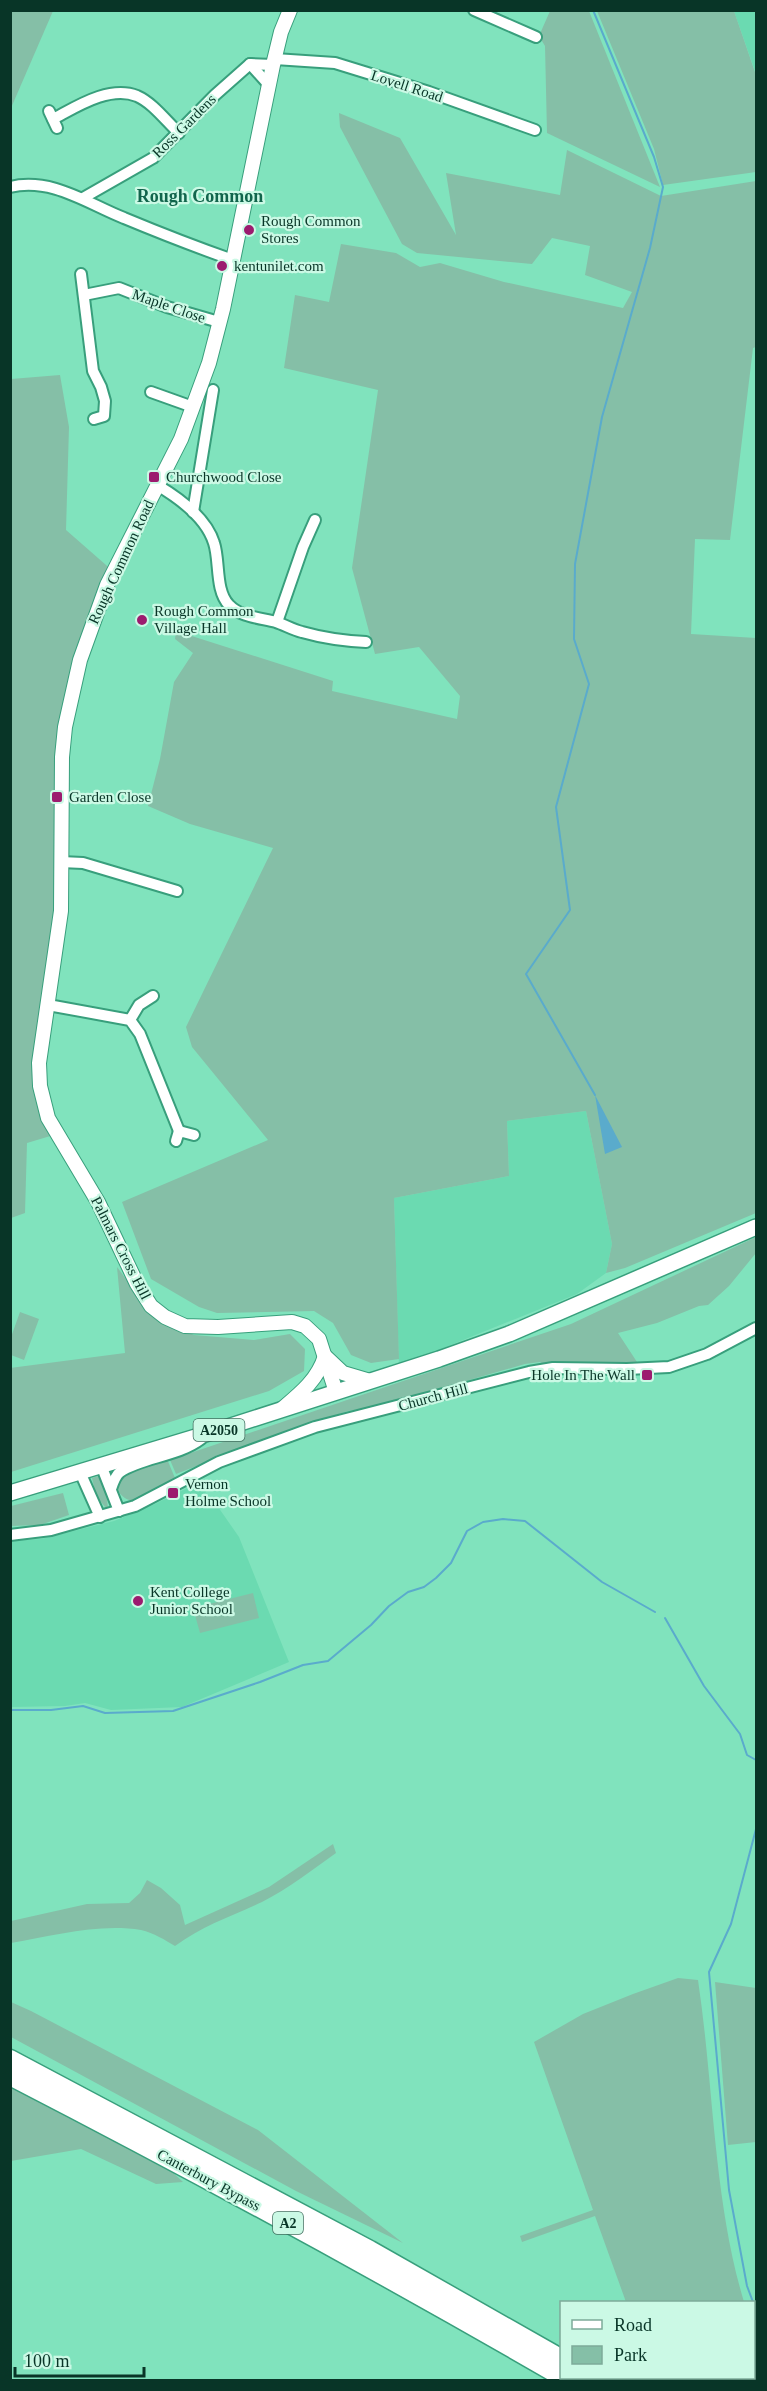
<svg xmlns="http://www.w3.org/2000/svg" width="767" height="2391" font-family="'Times New Roman',serif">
  <rect width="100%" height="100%" fill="#80e3bd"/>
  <g fill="#6bdab1">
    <path d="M734 11H756V74Z"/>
    <path d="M586 1111 612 1244 606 1273 577 1294 399 1366 394 1198 509 1176 507 1121Z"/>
    <path d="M197 1483 216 1504 239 1537 289 1662 182 1707 111 1710 85 1703 65 1706 11 1707 10 1541 41 1539 114 1521 155 1504Z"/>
  </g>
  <g fill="#85bfa7">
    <path d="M11 10 53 11 11 108 10 11Z"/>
    <path d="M550 11H589L660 187 547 133 545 46 539 36Z"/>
    <path d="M597 11H734L756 75V172L663 185 654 149Z"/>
    <path d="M339 113 400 138 456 235 446 173 560 195 567 150 661 196 756 181V347L753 348 730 540 695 539 691 634 756 638V1213L625 1268 606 1273 612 1244 586 1111 507 1121 509 1176 394 1198 399 1359 371 1363 351 1355 333 1323 314 1311 217 1313 199 1307 151 1279 122 1202 268 1140 192 1047 186 1027 273 848 190 824 148 806 160 759 174 682 193 653 175 639 176 631 333 681 332 691 457 719 460 696 419 647 375 654 352 568 378 390 284 368 295 295 329 302 341 244 396 253 420 267 440 263 504 282 623 308 632 292 585 275 590 246 552 238 532 264 417 253 402 244 340 127Z"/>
    <path d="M60 375 69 427 66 530 114 572 70 701 61 911 39 1063 57 1134 27 1143 25 1213 11 1218V379Z"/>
    <path d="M756 1237V1253L729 1286 708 1305 699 1306 657 1323 618 1333 637 1362 618 1367 544 1365 540 1362 525 1364 380 1406 348 1411 278 1434 176 1474 170 1460 571 1324Z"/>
    <path d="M117 1267 157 1320 194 1335 254 1340 290 1334 305 1349 304 1371 269 1391 11 1472 10 1368 125 1353Z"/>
    <path d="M20 1312 39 1319 24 1360 11 1355V1337Z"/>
    <path d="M167 1459 175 1478C163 1485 150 1495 137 1500 126 1503 113 1491 119 1480 127 1467 154 1464 167 1459Z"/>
    <path d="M98 1476 106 1492 108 1508H106L96 1496 92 1478Z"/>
    <path d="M63 1493 69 1515 40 1525 11 1526V1506Z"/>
    <path d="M253 1593 259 1618 200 1633 193 1608Z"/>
    <path d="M333 1844 336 1853C312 1870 288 1889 262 1902 232 1916 202 1926 175 1946 165 1940 154 1933 141 1930 99 1923 52 1936 11 1943V1921L87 1904 129 1903 140 1893 147 1880 161 1888 180 1905 185 1925 269 1887Z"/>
    <path d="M678 1978 698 1980C714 2087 713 2198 744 2302H626L595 2216 522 2242 520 2236 593 2210 534 2042 583 2014 633 1994Z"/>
    <path d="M715 1982 756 1988V2142L728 2145Z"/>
    <path d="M11 2002 31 2011 258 2130 403 2243 296 2191 11 2037Z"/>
    <path d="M10 2086 168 2168 183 2182 156 2184 81 2149 11 2161Z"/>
    <path d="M754 2331 756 2340V2380H653L652 2378H754Z"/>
  </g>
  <path fill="#5aabcc" d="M595 1095 622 1147 605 1154Z"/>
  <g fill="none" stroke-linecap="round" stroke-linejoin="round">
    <g stroke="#5aabcc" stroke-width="2">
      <path d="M593 10 654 157 663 187 650 248 602 417 575 564 574 639 589 684 556 807 570 910 526 974 595 1095"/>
      <path d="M665 1618 704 1686 740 1734 747 1755 756 1760"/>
      <path d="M10 1710H51L83 1706 105 1713 173 1711 260 1682 303 1665 328 1661 371 1625 389 1606 408 1592 424 1587 436 1578 451 1563 467 1531 483 1522 503 1519 525 1521 602 1582 655 1612"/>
      <path d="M753 2302 747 2286 729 2190 709 1972 731 1924 756 1829"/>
      <path d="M754 2304 756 2312"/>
    </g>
    <defs>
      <g id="street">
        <path d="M474 10 536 37"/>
        <path d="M275 59 335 63 429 92 535 130"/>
        <path d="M250 64 269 85"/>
        <path d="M49 111 57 128"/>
        <path d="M53 119C76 107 109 85 137 96 153 103 166 121 179 133"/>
        <path d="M10 187C52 177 88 204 124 218 160 233 196 247 233 260"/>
        <path d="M83 198 153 158 215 95 250 64 273 65"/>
        <path d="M81 274 93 371 101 387 105 401 104 416 94 419"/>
        <path d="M84 295 119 288 167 307 219 322"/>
        <path d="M151 392 193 407"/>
        <path d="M157 485C179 498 206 517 214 543 220 561 215 591 229 605 240 617 261 618 276 622 285 625 293 630 302 632 323 638 345 641 366 642"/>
        <path d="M193 512 213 390"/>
        <path d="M277 622 303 547 315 520"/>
        <path d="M61 862 83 863 177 891"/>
        <path d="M48 1005 130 1020 140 1034 179 1131"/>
        <path d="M130 1020 139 1005 153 996"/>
        <path d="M176 1141 179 1131 194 1135"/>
        <path d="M101 1465 119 1511"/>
        <path d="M80 1472 100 1517"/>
        <path d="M111 1489C113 1483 115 1476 120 1472 142 1457 177 1457 201 1439"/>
        <path d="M10 1535 51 1530 135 1506 219 1462 315 1427 529 1372 553 1368 627 1369 669 1367 707 1354 756 1328"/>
      </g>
      <g id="secondary">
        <path d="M290 10 281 32 273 65 223 309 209 363 181 439 107 585 80 660 65 727 62 757 61 911 39 1063 40 1086 48 1118 98 1202 137 1284 151 1306 165 1317 185 1326 218 1327 292 1322 305 1326 319 1339 336 1392"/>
        <path d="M283 1408C301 1393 318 1379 325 1356L343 1373 370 1381"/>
      </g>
      <path id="primary" d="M10 1493 209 1433 439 1359 509 1334 756 1227"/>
      <g id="highway">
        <path d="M10 2059 370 2250 562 2359"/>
        <path d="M10 2076C198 2173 384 2274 567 2380"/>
        <path d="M593 2378 598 2380"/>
      </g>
    </defs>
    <use href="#street" stroke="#389f7c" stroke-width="14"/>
    <use href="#secondary" stroke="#389f7c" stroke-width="16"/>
    <use href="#primary" stroke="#389f7c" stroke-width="18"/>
    <use href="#highway" stroke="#389f7c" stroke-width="21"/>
    <use href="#street" stroke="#fff" stroke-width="10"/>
    <use href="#secondary" stroke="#fff" stroke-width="14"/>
    <use href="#primary" stroke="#fff" stroke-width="15"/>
    <use href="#highway" stroke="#fff" stroke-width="18"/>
  </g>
  <g fill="#9c1b6f" stroke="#cbf9e5" stroke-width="2">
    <circle cx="249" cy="230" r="6"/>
    <circle cx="222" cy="266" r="6"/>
    <rect x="148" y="471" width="12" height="12" rx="3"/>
    <circle cx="142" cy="620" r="6"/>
    <rect x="51" y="791" width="12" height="12" rx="3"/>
    <rect x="641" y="1369" width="12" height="12" rx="3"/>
    <rect x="167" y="1487" width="12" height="12" rx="3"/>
    <circle cx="138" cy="1601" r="6"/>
  </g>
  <g text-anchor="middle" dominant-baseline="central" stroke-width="4.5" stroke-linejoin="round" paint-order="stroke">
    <g fill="#cbf9e5" stroke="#427060" stroke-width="1.5">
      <rect x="193.5" y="1419" width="51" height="22" rx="4.5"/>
      <rect x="273" y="2212" width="30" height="22" rx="4.5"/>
    </g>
    <g font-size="14" font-weight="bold" fill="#083527">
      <text x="219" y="1430">A2050</text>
      <text x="288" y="2223">A2</text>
    </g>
    <g font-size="15" fill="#083527" stroke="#cbf9e5">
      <text transform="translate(407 86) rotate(18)">Lovell Road</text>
      <text transform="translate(184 126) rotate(-45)">Ross Gardens</text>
      <text transform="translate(169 306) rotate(19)">Maple Close</text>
      <text transform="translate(121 562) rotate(-65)">Rough Common Road</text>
      <text transform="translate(121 1248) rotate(63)">Palmars Cross Hill</text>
      <text transform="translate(433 1397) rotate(-15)">Church Hill</text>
      <text transform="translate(209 2180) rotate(28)">Canterbury Bypass</text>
    </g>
    <g font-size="15" fill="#083527" stroke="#cbf9e5" text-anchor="start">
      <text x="261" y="221">Rough Common<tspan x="261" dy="17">Stores</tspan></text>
      <text x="234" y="266">kentunilet.com</text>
      <text x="166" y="477">Churchwood Close</text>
      <text x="154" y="611">Rough Common<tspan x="154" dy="17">Village Hall</tspan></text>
      <text x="69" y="797">Garden Close</text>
      <text x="635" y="1375" text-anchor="end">Hole In The Wall</text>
      <text x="185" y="1484">Vernon<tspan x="185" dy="17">Holme School</tspan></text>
      <text x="150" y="1592">Kent College<tspan x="150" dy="17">Junior School</tspan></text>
    </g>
    <g font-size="18" font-weight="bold" fill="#11654c" stroke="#cbf9e5">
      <text x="200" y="196">Rough Common</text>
    </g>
  </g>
  <rect width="767" height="2391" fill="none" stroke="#083527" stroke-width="24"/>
  <rect x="560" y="2301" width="195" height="78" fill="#cbf9e5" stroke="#7dab99" stroke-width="1.5"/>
  <rect x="572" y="2320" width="30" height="9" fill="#ffffff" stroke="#7dab99" stroke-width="1.5"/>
  <text x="614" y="2331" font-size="18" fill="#083527">Road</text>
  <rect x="572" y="2346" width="30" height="18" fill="#85bfa7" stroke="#7dab99" stroke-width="1.5"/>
  <text x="614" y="2361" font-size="18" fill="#083527">Park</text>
  <path d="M15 2367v9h129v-9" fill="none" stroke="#083527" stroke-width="3"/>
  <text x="24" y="2367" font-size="18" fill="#083527" stroke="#cbf9e5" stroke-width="4.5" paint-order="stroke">100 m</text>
</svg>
